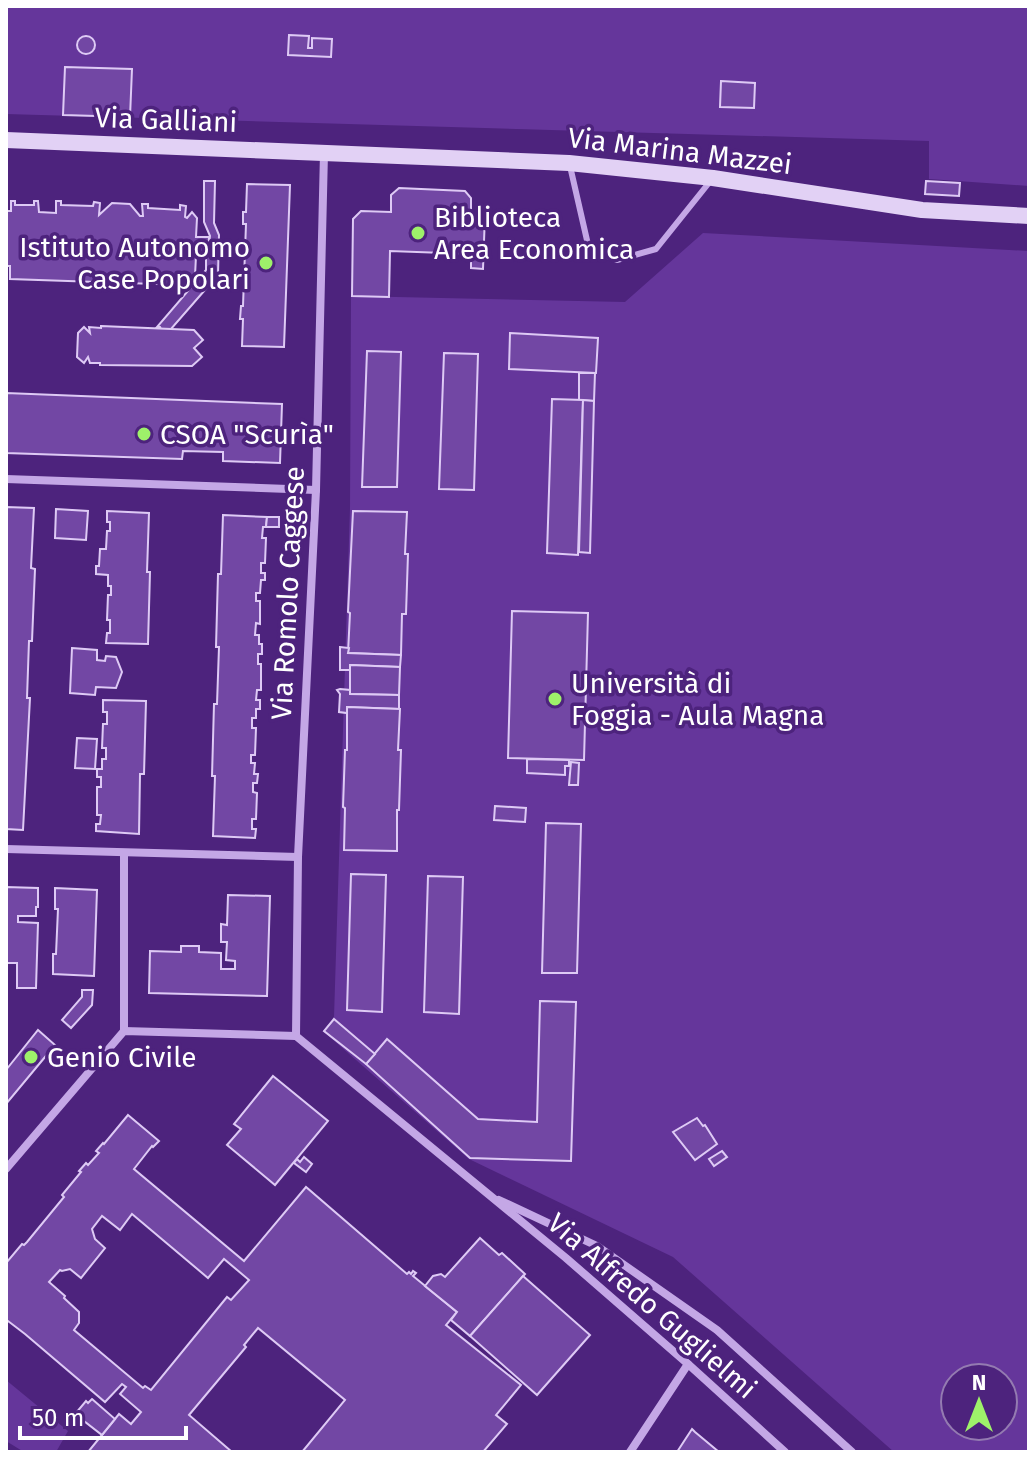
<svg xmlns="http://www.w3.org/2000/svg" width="1035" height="1458" font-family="'Fira Sans',sans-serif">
  <rect width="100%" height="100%" fill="#4d237d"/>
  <g fill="#65369b" fill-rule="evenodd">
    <path d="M6 6H1029V186L929 179V141L6 114Z"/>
    <path d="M703 233 1029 251V1452H894L673 1257 469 1159 323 1031 334 1017 350 508 351 296 625 302ZM955 1378H1003V1426H955Z"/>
    <path d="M6 1380 68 1431 56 1452H24L6 1441Z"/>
  </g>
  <g fill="#7247a4" stroke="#decaf5" stroke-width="2" fill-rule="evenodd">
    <path d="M289 35 309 36 308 48H312V38L332 39 331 57 288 55Z"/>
    <circle cx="86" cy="45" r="9"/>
    <path d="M65 67 132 69 130 117 63 115Z"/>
    <path d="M721 81 755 83 754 108 720 107Z"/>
    <path d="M204 181H215L214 223 219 235 218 275 171 329H161L160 327H157L206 270V256H208L210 236 204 222Z"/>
    <path d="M926 181 960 183 959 196 925 194Z"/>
    <path d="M247 184 290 185 284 347 242 346 243 319H240L241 306H243L246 224H243V212H246Z"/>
    <path d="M399 188 465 191 471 198V214H485L483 269 471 268V254L390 251 389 297 352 296 353 219 361 211 391 212V195Z"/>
    <path d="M11 201H15V205H34V201H38L39 212 56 213V201H61V205L93 206 94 202 100 203 99 215 112 203 130 204 140 216H143L142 204H148V208L180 210V205L186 206 185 217 187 218 192 212 197 218 196 237H209L208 256H196L195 276 190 281 185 275H183L184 285 10 279V266H6V211H11Z"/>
    <path d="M101 326 194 330 203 340 194 348 202 357 192 366 100 365V363H90L88 357 84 363 77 357 78 333 84 327 90 333 89 327 101 328Z"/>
    <path d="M510 333 598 338 596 373 509 369Z"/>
    <path d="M367 351 401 352 397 487H362Z"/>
    <path d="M444 353 478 354 474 490 439 489Z"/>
    <path d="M579 373H595L594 401 579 400Z"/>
    <path d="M6 393 282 404 280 463 223 461V452L183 451 182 459 6 453Z"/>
    <path d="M552 399 583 400 578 555 547 553Z"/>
    <path d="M583 400 594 401 590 553 579 552Z"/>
    <path d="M6 507 34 508 31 568 35 569 32 641H29L27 698H30L23 830 6 829Z"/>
    <path d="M56 509 88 511 86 540 55 538Z"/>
    <path d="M107 511 149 513 147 572H150L148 644 106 643 107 633H110V620H107L108 595H111V586H108V575L96 574V566H99L100 549H106L107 531H110V522H107Z"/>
    <path d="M353 511 407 512 405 554H408L406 614H402L401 655 348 653 350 613 348 612Z"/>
    <path d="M223 515 267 517 266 527H263L262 538H266L265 563H261V573H265V580H261L260 593H256V601H260V624L256 623 255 635H259V644H262V654H258V664H261V690H257L256 700H260V709H256V718H252V728H256L255 755H251V763H255L254 774H258L257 783H253V792L257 793 256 819H252V829H256L255 838 213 836 215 776H212L214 704H217L219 647H216L218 574H221Z"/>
    <path d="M267 517H279V527H266Z"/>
    <path d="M512 611 588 613 584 760 508 758Z"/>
    <path d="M340 647 349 648 348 653 401 655 400 667 350 665V670H340Z"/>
    <path d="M72 648 97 650V660L105 661 106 656 116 657 122 672 116 688 96 687 95 695 70 693Z"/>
    <path d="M350 665 400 667 399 695 350 694Z"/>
    <path d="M340 689 350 690V694L399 695V709L347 707V713L339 712 340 694 337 690Z"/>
    <path d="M103 700 146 701 144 774H140L139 834 96 831V824H100L101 815H97V787H101V777H97V769H102V759H106V748H102L103 724H107V712H103Z"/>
    <path d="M347 707 400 709 398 750H401L399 810H397V851L344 850 345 808 343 807 345 750H347Z"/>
    <path d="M77 738 97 739 95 769 75 768Z"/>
    <path d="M527 759 569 760V766H565V775L527 773Z"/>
    <path d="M571 762 579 763 578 785H569Z"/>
    <path d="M495 806 526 808 525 822 494 820Z"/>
    <path d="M546 823 581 824 577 973H542Z"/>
    <path d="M351 874 386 875 382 1012 347 1010Z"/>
    <path d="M428 876 463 877 459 1014 424 1012Z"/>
    <path d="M6 887 38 888V907H36V916H18V922L38 923 36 988H17V963H6Z"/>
    <path d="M55 888 97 890 94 976 53 974V954H56L58 909H55Z"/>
    <path d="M228 895 270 896 267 996 149 993 150 951 181 952V946H199V952L221 953V969H235V961L226 960 227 942H221V924L227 925Z"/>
    <path d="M82 990H93L92 1005 71 1028 62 1020 82 997Z"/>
    <path d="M540 1001 576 1002 571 1161 470 1158 366 1064 387 1039 478 1119 537 1122Z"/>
    <path d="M334 1019 375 1054 366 1064 324 1031Z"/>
    <path d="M38 1030 55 1045 6 1104V1070Z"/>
    <path d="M273 1076 328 1121 275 1185 227 1145 241 1129 234 1124Z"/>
    <path d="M128 1115 159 1141 153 1147 152 1146 134 1169 244 1261 306 1187 407 1274 409 1272 411 1274 413 1271 416 1273 413 1276 457 1312 446 1325 521 1385 496 1415 507 1424 483 1452H302L345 1400 258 1328 244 1345 246 1347 189 1415 232 1452H88L119 1414 131 1424 141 1412 120 1394 126 1387 122 1384 105 1402 25 1334 8 1321 6 1323V1263L22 1244 24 1245 27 1242 64 1197 62 1195 81 1172 79 1171 86 1163 88 1165 99 1153 96 1151 103 1143 104 1144ZM132 1214 208 1278 224 1259 249 1280 231 1300 227 1297 151 1390 145 1386 143 1388 74 1330 79 1323V1312L64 1298 65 1296 49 1282 60 1270 62 1271 70 1269 81 1278 105 1248 95 1239 92 1229 102 1216 120 1230Z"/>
    <path d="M697 1118 703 1126 705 1125 717 1144 695 1160 673 1132Z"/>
    <path d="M722 1151 727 1157 714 1166 709 1159Z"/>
    <path d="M304 1157 312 1164 306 1172 294 1163 297 1159 300 1162Z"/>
    <path d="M480 1238 499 1255 502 1253 525 1274 470 1336 451 1320 457 1312 425 1286 433 1276 441 1274 445 1277Z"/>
    <path d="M523 1276 590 1335 537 1395 470 1336Z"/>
    <path d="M92 1399 115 1419 102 1435 75 1414 86 1401 88 1403Z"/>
    <path d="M692 1429 695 1432 719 1452H677Z"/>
  </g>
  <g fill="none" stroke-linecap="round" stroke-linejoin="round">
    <path stroke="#c4a7e6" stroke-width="6" d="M570 166 589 249 617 260 656 249 712 179"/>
    <g stroke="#c4a7e6" stroke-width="8">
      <path d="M6 479 316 490"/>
      <path d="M6 849 298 857"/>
      <path d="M124 853V1031"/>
      <path d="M296 1036 298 857 316 490 324 153"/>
      <path d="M296 1036 566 1258 688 1364 785 1452"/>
      <path d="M6 1169 124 1031 296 1036"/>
      <path d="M499 1200 597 1246 717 1330 852 1452"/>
      <path d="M630 1452 688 1364"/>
    </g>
    <path stroke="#e2d1f5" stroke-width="16" d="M6 140 569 163 713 178 922 210 1029 216"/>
  </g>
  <g fill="#9ef16a" stroke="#4d237d" stroke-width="3">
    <circle cx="418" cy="233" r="8"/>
    <circle cx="266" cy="263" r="8"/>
    <circle cx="144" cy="434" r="8"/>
    <circle cx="555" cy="699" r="8"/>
    <circle cx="31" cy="1057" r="8"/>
  </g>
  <g text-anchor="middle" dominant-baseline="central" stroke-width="7" stroke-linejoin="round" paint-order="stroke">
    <g font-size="28" fill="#fff" stroke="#4d237d">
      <text transform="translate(166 120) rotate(2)">Via Galliani</text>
      <text transform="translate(680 151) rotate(7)">Via Marina Mazzei</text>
      <text transform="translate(288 593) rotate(-87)">Via Romolo Caggese</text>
      <text transform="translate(652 1306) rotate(41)">Via Alfredo Guglielmi</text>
    </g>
    <g font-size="28" fill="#fff" stroke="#4d237d" text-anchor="start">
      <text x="434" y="217">Biblioteca<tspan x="434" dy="32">Area Economica</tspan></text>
      <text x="250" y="247" text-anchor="end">Istituto Autonomo<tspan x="250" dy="32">Case Popolari</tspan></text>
      <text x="160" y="434">CSOA "Scurìa"</text>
      <text x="571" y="683">Università di<tspan x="571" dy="32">Foggia - Aula Magna</tspan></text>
      <text x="47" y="1057">Genio Civile</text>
    </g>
  </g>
  <rect width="1035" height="1458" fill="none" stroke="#ffffff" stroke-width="16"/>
  <g transform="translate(979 1402)"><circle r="38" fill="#4d237d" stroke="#947bb1" stroke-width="2"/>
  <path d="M0-6L14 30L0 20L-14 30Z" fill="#9ef16a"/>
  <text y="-12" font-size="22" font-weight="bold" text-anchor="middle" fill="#ffffff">N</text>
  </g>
  <path d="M20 1426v12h166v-12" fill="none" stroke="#ffffff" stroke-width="4"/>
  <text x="32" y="1426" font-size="24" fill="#ffffff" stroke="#4d237d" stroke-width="6" paint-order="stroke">50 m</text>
</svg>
